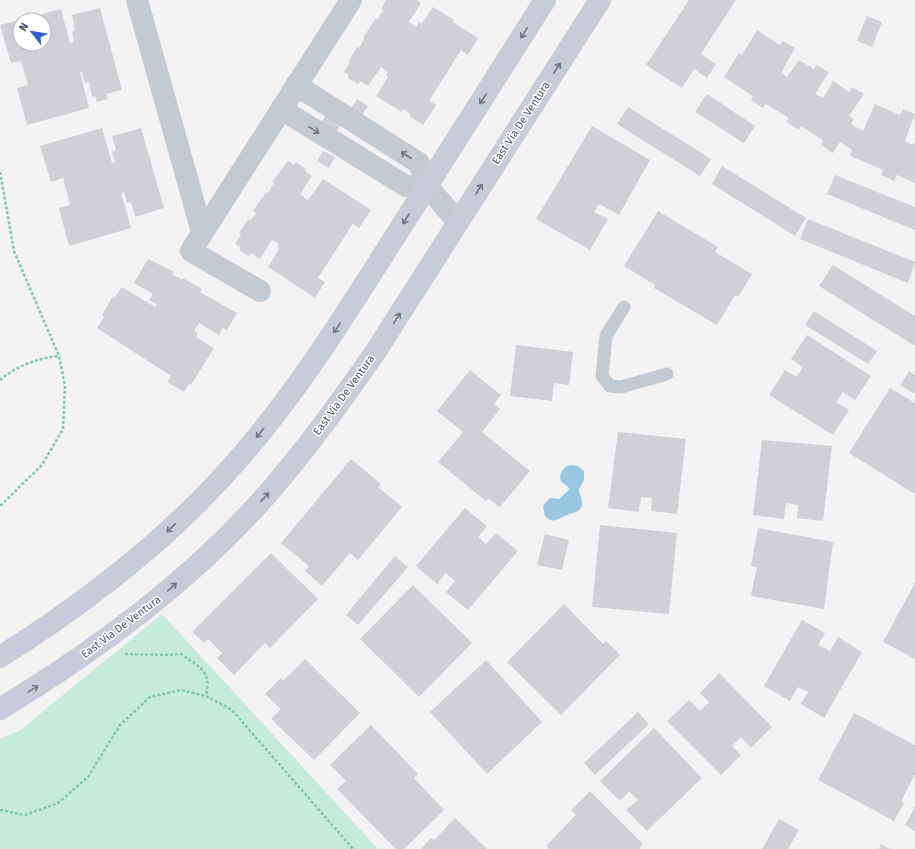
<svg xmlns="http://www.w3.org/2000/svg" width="915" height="849" font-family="'Fira Sans',sans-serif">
  <rect width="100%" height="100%" fill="#f4f2f2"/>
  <path fill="#c7ebdb" d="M162 614 378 849H0V739L19 731Z"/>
  <path fill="#99c7e3" d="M570 465 578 466 584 471V480L579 489C579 495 583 499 582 505 580 513 573 512 567 515 558 518 554 525 545 516L543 506 550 498 560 499C562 494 568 493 569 488 567 485 563 484 561 481 558 474 564 467 570 465Z"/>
  <g fill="#d0d1d6">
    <path d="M386 0H417L421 3 409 22 416 27 419 22 422 24 433 7 454 20 453 22 478 38 468 55 461 50 429 101 436 105 423 125 409 116 411 114 403 109 402 112 376 96 388 77 386 75 388 72 381 67 368 86 360 81 358 84 348 78 349 75 344 72 350 62 349 61 357 47 359 48 364 39 363 38 375 19 377 20 383 10 381 9Z"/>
    <path d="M689 0H736L701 54 716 64 707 78 694 69 682 88 646 65Z"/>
    <path d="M100 8 122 90 106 94 108 99 97 102 95 96 92 97 89 82 85 83 82 72H80L89 108 27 125 17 88 28 85 21 61 11 63 0 25 20 20V44H44V20H21L61 9 70 43 74 42 72 32 75 30 72 15Z"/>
    <path d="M867 16 882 22 872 47 857 41Z"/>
    <path d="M757 30 780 45 783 41 795 48 781 73 787 77 799 60 814 69 816 65 829 72 815 94 823 98 833 81 849 92 852 87 864 94 849 116 854 119 851 124 863 131 875 104 900 115 903 109 915 114 905 141 913 145 915 141V183L897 175 894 181 881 175 883 170 850 156 852 150 840 142 833 153 821 145 823 140 801 126 799 130 786 122 789 118 766 104 763 108 751 100 753 96 724 77 739 53 742 55Z"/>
    <path d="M707 94 755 126 744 143 695 112Z"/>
    <path d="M357 99 368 106 361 117 350 110Z"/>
    <path d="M628 107 711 159 700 176 617 124Z"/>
    <path d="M326 115 341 124 334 135 319 126Z"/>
    <path d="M592 126 650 160 619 215 599 204 594 212 608 219 590 250 536 219Z"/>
    <path d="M102 128 112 163 115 162 112 152 116 150 112 136 141 128 164 208 135 217 131 202 127 203 124 192 121 193 131 228 69 246 59 208 70 205 63 178 51 182 40 146Z"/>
    <path d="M323 151 335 157 329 168 317 161Z"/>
    <path d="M288 161 294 165 296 162 306 169 305 171 312 176 300 194 308 200 323 179 371 210 359 228 352 223V225L318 278 325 282 315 298 268 267 279 249 277 247 279 244 272 240 260 259 251 253 249 256 239 250 241 247 235 244 241 235 239 233 248 219 250 221 256 213 253 211 266 192 268 193 274 183 272 182Z"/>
    <path d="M722 166 806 218 795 236 712 184Z"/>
    <path d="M835 175 915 207V230L827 194Z"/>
    <path d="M658 211 718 247 715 252 752 274 738 297 735 295 717 325 654 288 655 285 624 266Z"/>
    <path d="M808 219 915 262 908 283 800 239Z"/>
    <path d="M148 259 174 272 172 274 182 280 183 278 202 289 200 292 237 313 227 330 223 328 219 335 199 323 194 331 198 333 196 337 214 348 191 385 189 384 184 392 167 382 171 376 97 328 104 317 102 315 113 296 115 297 122 287 155 307 157 304 149 300 153 294 134 283Z"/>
    <path d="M833 265 915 316V346L819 286Z"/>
    <path d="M814 311 877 351 868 364 805 325Z"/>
    <path d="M807 335 871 376 855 400 843 392 836 402 849 410 833 435 769 395 785 370 797 377 803 367 791 359Z"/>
    <path d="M516 345 573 352 569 385 554 383 552 401 510 396Z"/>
    <path d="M470 370 501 395 494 404 500 409 482 432 530 471 500 507 488 498 486 501 438 462 463 432 437 411Z"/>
    <path d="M909 371 915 375V394L900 385Z"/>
    <path d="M890 388 915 403V494L849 453Z"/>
    <path d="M618 432 686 439 677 514 651 511 652 498 641 497 639 512 608 508Z"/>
    <path d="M762 440 832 446 823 521 797 518 798 505 786 503 784 519 753 515Z"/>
    <path d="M351 459 381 484 378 487 402 507 358 560 350 553 322 586 305 571 309 566 281 543Z"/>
    <path d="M465 508 487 526 478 537 486 544 496 533 518 551 468 610 446 592 455 581 446 573 437 584 416 566Z"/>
    <path d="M600 525 677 533 669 614 592 607Z"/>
    <path d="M758 528 833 542 824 609 751 596 757 567 751 566Z"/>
    <path d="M545 534 569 540 562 570 537 565Z"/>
    <path d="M271 553 318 599 270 648 265 643 234 675 217 658 222 653 208 639 204 643 192 632Z"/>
    <path d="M395 556 408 567 358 625 346 615Z"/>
    <path d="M915 583V659L883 642Z"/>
    <path d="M413 585 472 643 419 697 360 639Z"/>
    <path d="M564 604 603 644 606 641 620 655 561 715 507 662Z"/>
    <path d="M802 620 825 633 818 645 830 651 838 637 862 652 824 718 801 704 808 692 798 687 790 701 764 686Z"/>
    <path d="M305 659 360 713 314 760 271 719 281 709 265 694 281 678 283 681Z"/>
    <path d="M486 660 542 722 487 774 430 712Z"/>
    <path d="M719 673 772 727 751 748 741 737 732 746 741 755 721 775 667 721 689 700 700 711 709 702 700 693Z"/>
    <path d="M638 712 649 724 595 775 584 763Z"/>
    <path d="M854 713 915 745V774L901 801 904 803 894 821 818 780Z"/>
    <path d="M371 725 418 774 414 778 444 810 404 849H396L337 789 346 781 330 765Z"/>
    <path d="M654 728 702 778 647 831 626 810 638 800 629 791 620 801 600 781Z"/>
    <path d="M590 791 643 844 639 849H549L546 846 576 815 571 810Z"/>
    <path d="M915 807V831L905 825Z"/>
    <path d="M455 818 487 849H421L431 838 434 840Z"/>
    <path d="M779 819 799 830 788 849H762Z"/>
    <path d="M881 844 890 849H879Z"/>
  </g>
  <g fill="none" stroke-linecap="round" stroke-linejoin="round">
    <g stroke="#82c6af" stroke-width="2.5" stroke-dasharray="3 2" stroke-linecap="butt">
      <path d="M0 172 14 251 59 356 65 386 63 429 42 465 0 506"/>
      <path d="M0 380C16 366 38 358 59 356"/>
      <path d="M125 654 165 655 181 654C199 667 212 670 206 696"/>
      <path d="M0 810 25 815 58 803 88 777 120 725 150 697 181 690 206 696 232 710 353 849"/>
    </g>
    <path stroke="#c4cad1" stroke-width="13" d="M624 307 606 336 602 376 610 386 621 387 667 374"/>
    <g stroke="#c4cad1" stroke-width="22">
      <path d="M137 0 202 232"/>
      <path d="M296 85 419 163 427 186 458 222"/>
      <path d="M281 109 406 186H427"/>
      <path d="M260 291 191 251 351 0"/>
    </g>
    <g stroke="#c7ccd8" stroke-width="22">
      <path d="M0 657C89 601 174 535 242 455 301 387 348 310 396 235 446 156 496 78 545 0"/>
      <path d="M0 709C99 649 194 579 270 491 308 447 343 399 376 351L600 0"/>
    </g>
  </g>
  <defs><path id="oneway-shaft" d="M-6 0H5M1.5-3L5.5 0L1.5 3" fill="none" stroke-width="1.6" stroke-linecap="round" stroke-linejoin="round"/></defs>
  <g stroke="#717782">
    <use href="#oneway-shaft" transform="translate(524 33) rotate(122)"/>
    <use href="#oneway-shaft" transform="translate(557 68) rotate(-57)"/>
    <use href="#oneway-shaft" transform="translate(483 99) rotate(123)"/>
    <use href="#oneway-shaft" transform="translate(479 189) rotate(-57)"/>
    <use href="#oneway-shaft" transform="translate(406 219) rotate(122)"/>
    <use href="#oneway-shaft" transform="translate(397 318) rotate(-58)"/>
    <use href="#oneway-shaft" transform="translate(337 328) rotate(123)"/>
    <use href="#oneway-shaft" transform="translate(260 433) rotate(129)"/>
    <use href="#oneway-shaft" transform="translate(265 497) rotate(-47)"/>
    <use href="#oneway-shaft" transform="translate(171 528) rotate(136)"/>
    <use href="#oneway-shaft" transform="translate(172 587) rotate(-42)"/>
    <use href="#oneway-shaft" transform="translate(33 689) rotate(-32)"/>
  </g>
  <g stroke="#707680">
    <use href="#oneway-shaft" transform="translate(314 130) rotate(31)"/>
    <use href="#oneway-shaft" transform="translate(406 155) rotate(-147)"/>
  </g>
  <g text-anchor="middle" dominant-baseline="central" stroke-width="3" stroke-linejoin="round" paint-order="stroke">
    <g font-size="11" fill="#4c525d" stroke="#fff">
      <text transform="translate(521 123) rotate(-57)">East Via De Ventura</text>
      <text transform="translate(344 395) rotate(-54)">East Via De Ventura</text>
      <text transform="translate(121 627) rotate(-37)">East Via De Ventura</text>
    </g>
  </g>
  <g transform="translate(32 32) rotate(301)"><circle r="19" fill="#ffffff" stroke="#b7babe"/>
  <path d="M0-3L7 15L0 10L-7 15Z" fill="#305bd0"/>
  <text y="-6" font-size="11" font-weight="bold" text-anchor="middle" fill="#4c525d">N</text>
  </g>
</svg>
